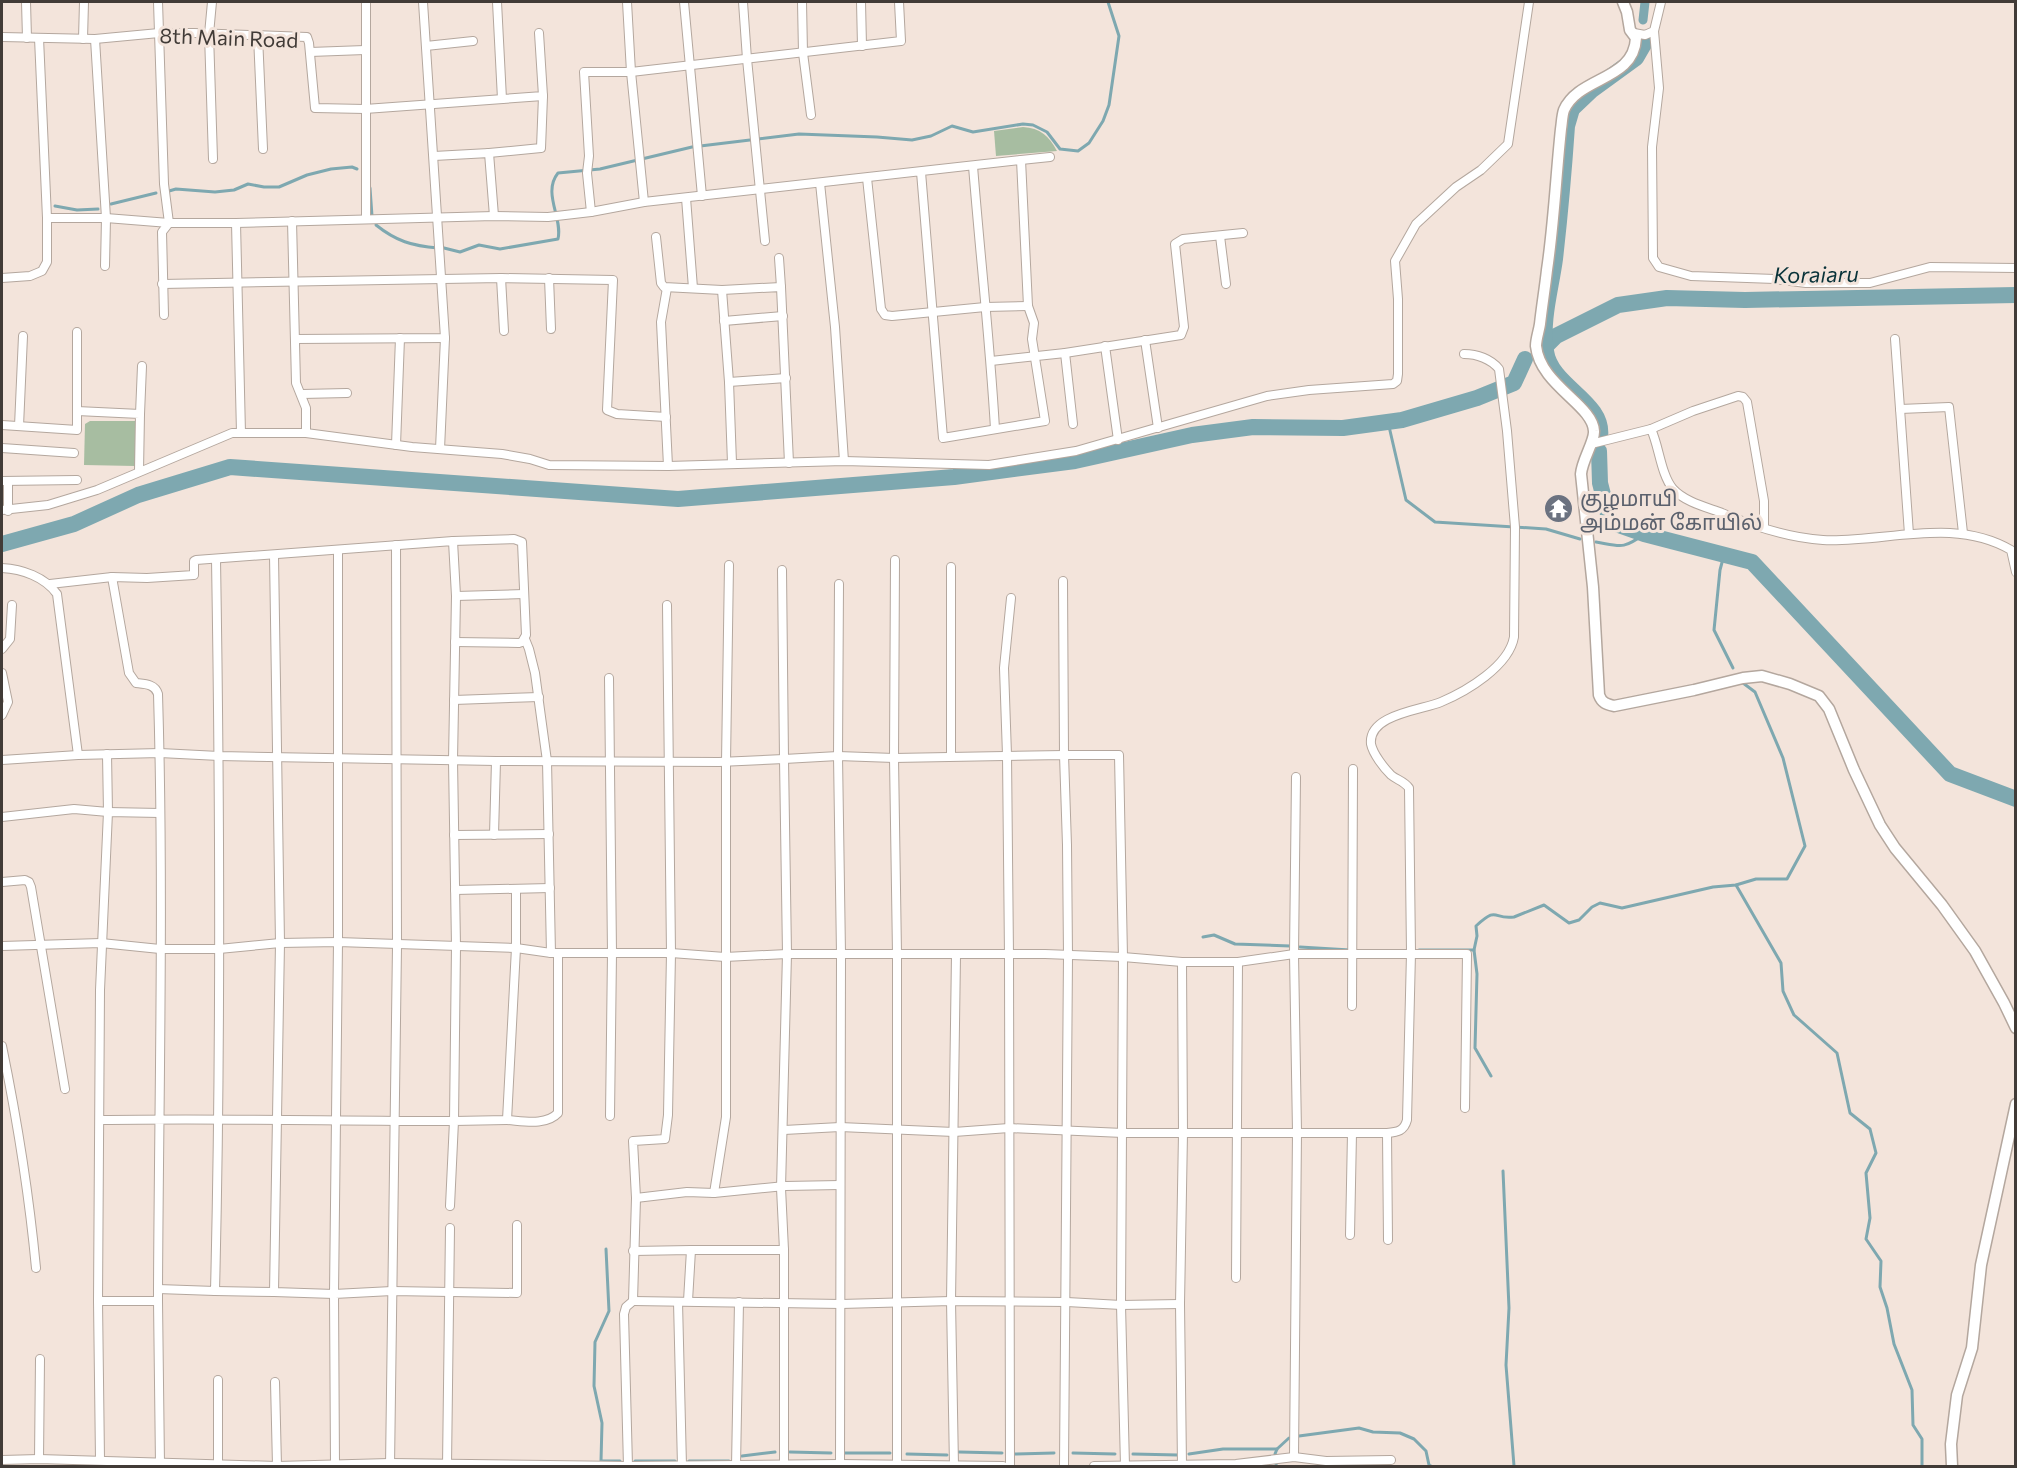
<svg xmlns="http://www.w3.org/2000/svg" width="2017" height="1468" font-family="Commissioner,'Noto Sans Tamil',sans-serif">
  <rect width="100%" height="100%" fill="#f3e4db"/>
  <g fill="#a7bda1">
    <path d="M1023 127C1040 128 1049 136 1057 151L996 156 994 131Z"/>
    <path d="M90 421H136L135 466 84 465 85 424Z"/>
  </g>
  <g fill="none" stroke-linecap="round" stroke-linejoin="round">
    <g stroke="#7ea8b0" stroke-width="3">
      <path d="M370 188 372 216"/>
      <path d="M169 191 176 189 215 192 234 190 248 184 264 187H279L307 175 331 169 352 167 357 169"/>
      <path d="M111 204 156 193"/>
      <path d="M55 206 77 210 98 209"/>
      <path d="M376 225C396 241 412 246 438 248"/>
      <path d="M444 248 460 252 479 245 500 249 558 239C563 218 542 193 558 173L600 169 692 147 750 140 799 134 877 137 912 140 931 136 952 126 973 132 1023 124 1033 125 1047 132 1060 149 1078 151 1089 143 1103 121 1109 105 1119 36 1108 2"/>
      <path d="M1388 422 1406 500 1435 522 1546 529 1580 539"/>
      <path d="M1596 542C1620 546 1623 550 1644 534"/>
      <path d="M1724 555 1720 570 1714 630 1733 668"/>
      <path d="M1736 885 1781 963 1783 991 1794 1015 1837 1053 1850 1113 1870 1129 1876 1153 1866 1173 1870 1218 1866 1239 1881 1261 1880 1287 1887 1308 1894 1344 1912 1390 1913 1425 1922 1439V1466"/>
      <path d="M1203 937 1214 935 1235 944 1290 946"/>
      <path d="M1300 947 1350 950"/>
      <path d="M1419 950H1474"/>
      <path d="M1491 1076 1475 1048 1477 974 1474 950 1477 936 1476 926C1499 905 1492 920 1514 917L1544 905 1569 923 1579 920 1592 907 1600 903 1622 908 1713 887 1736 885 1756 879H1787L1805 846 1783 758 1755 692 1743 683"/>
      <path d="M1503 1171 1509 1308 1506 1365 1514 1466"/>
      <path d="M606 1249 609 1311 595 1342 594 1386 602 1423 601 1461H620"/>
      <path d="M1299 1436 1359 1428 1373 1432 1400 1433 1414 1439 1426 1451 1429 1465 1431 1466"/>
      <path d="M790 1452 831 1453"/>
      <path d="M959 1452 1002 1453"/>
      <path d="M844 1453H890"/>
      <path d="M1073 1453 1115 1454"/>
      <path d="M907 1454 947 1455"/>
      <path d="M1015 1454 1054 1453"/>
      <path d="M1133 1454 1178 1455"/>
      <path d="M1189 1454 1223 1449H1277"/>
      <path d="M1275 1454 1277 1449 1289 1438"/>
      <path d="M742 1456 775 1452"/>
      <path d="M635 1461H675"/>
      <path d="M689 1461H729"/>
      <path d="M1276 1465 1277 1466"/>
    </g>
    <path stroke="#7ea8b0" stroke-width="9" d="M1643 20 1645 2"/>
    <g stroke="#7ea8b0" stroke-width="16">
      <path d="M1545 347 1556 336 1618 305 1667 298 1745 300 2016 295"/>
      <path d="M1600 437C1605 401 1551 387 1546 351 1541 321 1551 289 1555 259 1560 215 1564 170 1567 126L1572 109 1592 90 1636 58 1647 39"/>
      <path d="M1599 451 1600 483 1610 522 1644 534 1752 562 1950 774 2016 799"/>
      <path d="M2 544 74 524 138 495 230 467 678 499 954 477 1075 461 1192 435 1253 427 1343 428 1402 420 1477 398 1514 383 1525 359"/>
    </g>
    <defs>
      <g id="street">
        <path d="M26 2 27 38"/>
        <path d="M158 2 164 184 169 223 162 232 164 315"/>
        <path d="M212 2 209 34 213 159"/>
        <path d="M366 2V219"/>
        <path d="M497 2 502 99"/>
        <path d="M627 2 631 72 644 202"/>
        <path d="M684 2 702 196"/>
        <path d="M743 2 747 59 765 241"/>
        <path d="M802 2 803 53 811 115"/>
        <path d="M861 2 862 46"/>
        <path d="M1654 31 1659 88 1652 147 1653 258 1659 267 1691 276 1775 279 1806 283H1870L1930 267 2016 268"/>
        <path d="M1634 33 1645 35 1654 31 1661 2"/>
        <path d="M258 36 263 149"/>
        <path d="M2 37 95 39 159 33H194L307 37 309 43 315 108 365 109 543 96 539 33"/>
        <path d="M83 39 84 2"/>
        <path d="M95 39 106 218 105 266"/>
        <path d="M426 46 473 41"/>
        <path d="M310 52 365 50"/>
        <path d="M489 153 541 148 543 96"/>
        <path d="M434 156 489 153 494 216"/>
        <path d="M1021 160 1050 157"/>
        <path d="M973 166C980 254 990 341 995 429"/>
        <path d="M867 178 881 309 885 315 892 316 985 307 1028 306"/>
        <path d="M820 183 835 327 844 461"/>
        <path d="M686 198 693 288"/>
        <path d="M591 212 587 173 589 156 584 72H631L901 41 899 2"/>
        <path d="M47 218H106L169 223H236L494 216 548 217 591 212 644 202 1021 160 1028 306 1034 323 1032 339 1045 421 943 438 921 172"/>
        <path d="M292 221 296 383 306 408V433"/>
        <path d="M236 223 241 433"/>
        <path d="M1220 236 1226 284"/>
        <path d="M656 237 661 283 664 287 722 290 781 287 789 463"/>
        <path d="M779 258 781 287"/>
        <path d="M2 278 30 276 42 271 47 262V218L39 38"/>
        <path d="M501 278 504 331"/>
        <path d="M549 278 551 329"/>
        <path d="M162 284 501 278 613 280 607 410 617 414 666 417"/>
        <path d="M667 288 661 322 668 466"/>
        <path d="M722 290 729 382 732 463"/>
        <path d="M724 321 783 316"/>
        <path d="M295 339 445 338 423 2"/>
        <path d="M1895 339 1909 534"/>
        <path d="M1145 340 1158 428"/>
        <path d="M1105 346 1118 440"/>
        <path d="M1065 353 1073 424"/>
        <path d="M991 361 1065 353 1181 335 1184 327 1175 244 1183 239 1243 233"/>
        <path d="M729 382 786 378"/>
        <path d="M302 394 347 393"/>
        <path d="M1900 409 1949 407 1963 533"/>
        <path d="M77 411 140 414 139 471"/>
        <path d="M140 414 142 366"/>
        <path d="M2 425 77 430V332"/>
        <path d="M19 426 23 336"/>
        <path d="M1651 429 1693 411 1738 396 1743 397 1747 402 1764 501V528"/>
        <path d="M1591 444 1651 429C1659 446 1661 475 1673 489 1685 502 1706 507 1722 513 1753 526 1788 538 1823 540 1885 543 1953 516 2011 550L2016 572"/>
        <path d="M396 445 400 338"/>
        <path d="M2 448 74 453"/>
        <path d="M440 449 445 338"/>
        <path d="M2 481 77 480"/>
        <path d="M2 510 48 505 97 490 232 433H306L412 447 502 454 530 459 549 465 668 466 844 461 989 465 1076 451 1267 396 1309 390 1393 384 1397 381 1398 374V299L1395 261 1416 224 1456 187 1481 170 1508 144 1529 2"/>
        <path d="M8 511V481"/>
        <path d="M453 541 514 539 522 542 526 635 522 642 519 643 455 642"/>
        <path d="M274 555 280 943 274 1292 334 1294 338 942V551"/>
        <path d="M895 560 894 758 897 954V1466"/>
        <path d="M951 567V756"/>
        <path d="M2 568C22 569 45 577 57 594L78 755"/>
        <path d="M782 570 784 759 838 756 894 758 1064 755 1067 845 1068 956 1064 1466"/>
        <path d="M1063 581 1064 755H1119L1123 957 1121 1305 1125 1466"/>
        <path d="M50 584 112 577"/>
        <path d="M839 584 838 756 841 954 840 1466"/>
        <path d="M456 596 524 594"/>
        <path d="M525 639 529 649 535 673 547 761 551 953"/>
        <path d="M2 649 10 639 12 605"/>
        <path d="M2 673 8 702 2 715"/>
        <path d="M609 678 612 953 610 1116"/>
        <path d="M454 700 539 697"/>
        <path d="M2 760 78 755 160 753 219 756 496 761 719 762 784 759 787 954 781 1188 784 1250V1466"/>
        <path d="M2 817 74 809 108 812 107 754"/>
        <path d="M454 835 549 834"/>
        <path d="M494 835 496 761"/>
        <path d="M2 882 25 880 29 882 31 887 65 1089"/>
        <path d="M455 890 550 888"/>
        <path d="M2 946 101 943 160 949H219L280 943 338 942 516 948 551 953H671L725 957 787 954H1045L1123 957 1182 962H1238L1294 954H1467L1465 1108"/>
        <path d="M1182 962 1183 1133 1180 1304 1182 1466"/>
        <path d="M1352 1006 1353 769"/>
        <path d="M2 1046C17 1119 29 1194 36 1268"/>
        <path d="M507 1120C523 1121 546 1126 558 1113V953"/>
        <path d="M784 1130 840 1127 954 1132 1009 1128 1123 1133H1387C1398 1132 1404 1131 1407 1120L1411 953 1409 788C1404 781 1397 780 1391 775 1384 768 1373 754 1371 744 1368 714 1423 710 1441 702 1467 691 1509 666 1514 637L1515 527 1507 431 1499 369C1491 359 1477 354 1464 354"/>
        <path d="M1387 1133 1388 1240"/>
        <path d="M714 1193 726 1117V762L729 565"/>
        <path d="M636 1198 687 1192 714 1193 785 1186 840 1185"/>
        <path d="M450 1206 454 1121 507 1120 516 948V889"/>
        <path d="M1350 1235 1352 1133"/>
        <path d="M691 1250H784"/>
        <path d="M633 1251 691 1250 688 1301"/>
        <path d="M1236 1278 1238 962"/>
        <path d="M158 1289 215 1291C221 1047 220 803 216 559"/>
        <path d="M215 1291 274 1292"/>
        <path d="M98 1301H158V1289C159 1091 164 892 158 694 155 684 145 684 136 683L129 673 112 577 147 578 194 575V561L196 560 453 541 456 596 453 760 456 946 454 1121C336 1121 218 1118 100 1120"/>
        <path d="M158 1301 160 1465"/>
        <path d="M633 1301 841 1304 951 1301 1067 1302 1121 1305 1180 1304"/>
        <path d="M678 1302 682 1466"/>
        <path d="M275 1382 277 1466"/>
        <path d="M1294 1457 1297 1132 1294 954 1296 777"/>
        <path d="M39 1459 40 1359"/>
        <path d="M2 1460 39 1459 277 1466 390 1463 628 1466 840 1464 1003 1466"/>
        <path d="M100 1460 98 1301 100 990 108 812 160 813"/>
        <path d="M218 1466V1380"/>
        <path d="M335 1466 334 1294 392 1291 517 1293V1225"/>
        <path d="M390 1466 397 946 396 545"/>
        <path d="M447 1466 450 1228"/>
        <path d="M628 1466 624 1314 626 1307 633 1301 636 1198 633 1141 665 1139 668 1115 671 953 667 605"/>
        <path d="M736 1466 739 1302"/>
        <path d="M954 1466 951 1301 956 955"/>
        <path d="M1010 1466 1009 955 1007 755 1004 668 1011 598"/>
        <path d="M1094 1466 1236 1464 1294 1457 1326 1461 1391 1460"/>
      </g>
      <g id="secondary">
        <path d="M1623 2 1627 12 1630 30 1636 38C1634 81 1579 76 1564 110 1562 116 1562 123 1561 129 1556 176 1554 223 1547 270 1545 288 1542 306 1540 324 1539 331 1536 339 1536 346 1540 385 1593 405 1594 431 1595 441 1582 460 1581 474L1593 587 1599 695C1602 703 1606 704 1614 706L1694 690 1743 678 1762 676 1790 684 1819 696 1829 709 1854 770 1880 825 1895 848 1942 905 1975 951 2004 1003 2016 1028"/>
        <path d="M1952 1466 1951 1444 1957 1395 1972 1348 1981 1265 2016 1104"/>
      </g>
    </defs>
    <use href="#street" stroke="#b4a79e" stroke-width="10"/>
    <use href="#secondary" stroke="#b4a79e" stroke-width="13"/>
    <use href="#street" stroke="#fff" stroke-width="8"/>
    <use href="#secondary" stroke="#fff" stroke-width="10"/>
  </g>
  <defs>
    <symbol id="temple-disc" viewBox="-11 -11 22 22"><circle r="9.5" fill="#6b7280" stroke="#f3e4db"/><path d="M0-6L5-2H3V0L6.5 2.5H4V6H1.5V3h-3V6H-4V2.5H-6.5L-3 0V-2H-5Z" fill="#fff"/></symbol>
  </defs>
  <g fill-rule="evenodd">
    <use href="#temple-disc" x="1542" y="492" width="33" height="33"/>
  </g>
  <g text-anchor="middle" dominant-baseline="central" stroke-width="6" stroke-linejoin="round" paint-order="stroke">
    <g font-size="21" fill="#413b37" stroke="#f3e4db">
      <text transform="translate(229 37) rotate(2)">8th Main Road</text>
    </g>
    <g font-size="21" fill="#5b616d" stroke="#f3e4db" text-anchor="start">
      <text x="1580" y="497">குழமாயி<tspan x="1580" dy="24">அம்மன் கோயில்</tspan></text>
    </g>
    <g font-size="22" font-style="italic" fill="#083239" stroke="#f3e4db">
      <text transform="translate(1816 274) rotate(-1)">Koraiaru</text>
    </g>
  </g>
  <rect width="2017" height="1468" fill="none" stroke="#413b37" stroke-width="6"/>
</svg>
